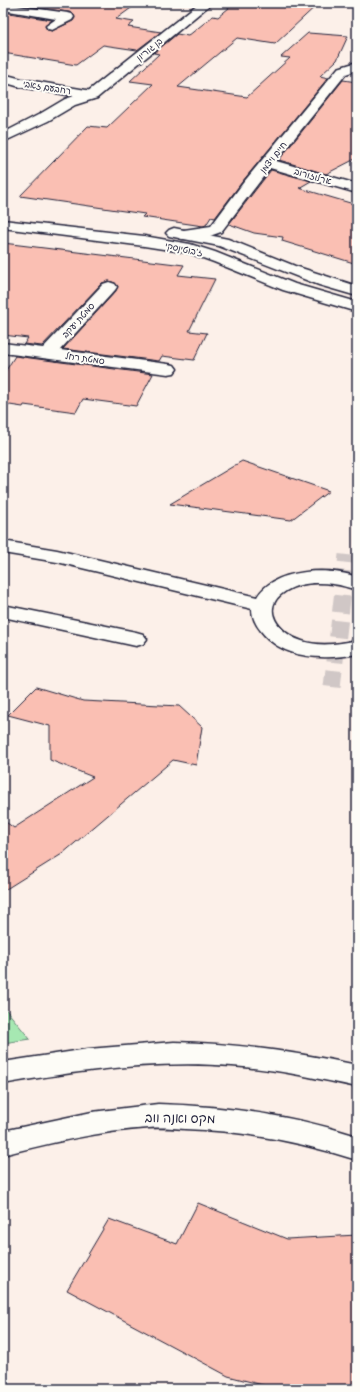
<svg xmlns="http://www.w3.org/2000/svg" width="360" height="1392" font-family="Delius,'Playpen Sans Hebrew',sans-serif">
  <rect width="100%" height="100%" fill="#fcf0e9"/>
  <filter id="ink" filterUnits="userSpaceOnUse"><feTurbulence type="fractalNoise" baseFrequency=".025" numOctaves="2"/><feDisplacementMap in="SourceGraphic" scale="8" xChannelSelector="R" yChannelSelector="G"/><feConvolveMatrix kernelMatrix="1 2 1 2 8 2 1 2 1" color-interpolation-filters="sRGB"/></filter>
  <g filter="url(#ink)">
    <path fill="#a6e8b2" stroke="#648576" d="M3 1006 30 1039 3 1043Z"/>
    <g fill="#fabfb3" stroke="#22223b">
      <path d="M7 3H138L116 19 134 22 128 27 161 32 137 50 103 45 76 65 3 53V12L52 20 45 26 47 30 52 31 73 21 75 18 73 13 68 12Z"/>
      <path d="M235 3H319L275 44 237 38 178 87 247 97 290 58 281 57 308 33 348 36 337 60 320 76 328 78 242 182 215 218 211 217 206 225 203 226 142 217 145 214 20 196 88 126 107 128 153 84 130 81 159 54 154 53 177 34 188 36 213 16 218 17Z"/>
      <path d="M343 80 357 82V158L326 174 279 160Z"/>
      <path d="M271 170 311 181 299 188 357 205V264L282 241 283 237 254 233 229 224Z"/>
      <path d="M3 243 184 265 178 275 215 279 189 331 207 333 194 360 162 356 159 361 63 349 116 291 118 286 115 283 109 281 102 283 42 346 24 344 28 338 3 335Z"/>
      <path d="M15 356 153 374 136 406 83 399 76 412 24 405 23 407 3 404V375Z"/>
      <path d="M242 461 329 491 291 520 170 504Z"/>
      <path d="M36 687 83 701 179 706 202 727 196 765 173 760 62 854 3 891V820L14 828 93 777 50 760V726L8 715Z"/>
      <path d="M198 1203 287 1239 357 1235V1389H278L228 1376 67 1290 109 1219 177 1244Z"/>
    </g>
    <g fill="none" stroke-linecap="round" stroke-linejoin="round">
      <path stroke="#d0c7c6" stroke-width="17" stroke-dasharray="17 8" stroke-linecap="butt" d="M332 687 347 555"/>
      <defs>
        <g id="minor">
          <path d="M3 4 68 13 72 14 74 17 72 20 52 30 48 29 46 26 56 19 3 10Z"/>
          <path d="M357 62V70L346 74 276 161 357 184V193L270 168 221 232 207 237 182 239 177 237 174 234 177 231 211 226 243 183 338 68Z"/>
          <path d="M3 74 22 79 92 91 97 92 98 95 97 98 92 99 20 87 3 82Z"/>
          <path d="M109 282 115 284 117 287 115 290 60 350 168 364 174 365 177 369 174 373 168 374 3 353V343L43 348 103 284Z"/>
          <path d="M3 541 57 550 257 597C274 568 328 567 357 577V590C349 588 342 585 333 584 318 582 300 582 286 591 258 608 280 634 302 641 320 647 340 644 357 640V654C325 660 283 660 261 631 256 625 252 617 252 609L57 562 3 553Z"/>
          <path d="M3 605 136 632 143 634 147 639 143 644 136 646 3 617Z"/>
        </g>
        <g id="tertiary">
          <path d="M199 3H212L97 98 75 105 48 121 3 142V133L38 115 65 99 87 92Z"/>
          <path d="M3 220 144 236 190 244 215 252 295 284 357 302V312L283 290 214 262 189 253 144 246 3 228Z"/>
          <path d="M174 228 228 239 295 266 357 286V296L319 285 219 246 169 236 166 233 169 230Z"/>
          <path d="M174 1042C237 1043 296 1052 357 1065V1087C316 1078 274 1069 232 1066 155 1060 78 1071 3 1084V1062L88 1049Z"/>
          <path d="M158 1104C226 1106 292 1115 357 1136V1160C301 1142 244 1131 185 1129 173 1128 161 1127 149 1128 100 1131 50 1143 3 1155V1131L92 1112Z"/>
        </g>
      </defs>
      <use href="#minor" stroke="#22223b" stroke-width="3"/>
      <use href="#tertiary" stroke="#22223b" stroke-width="3"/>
      <use href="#minor" fill="#fdfcf7" fill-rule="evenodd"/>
      <use href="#tertiary" fill="#fdfcf7" fill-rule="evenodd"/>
    </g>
  </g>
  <g text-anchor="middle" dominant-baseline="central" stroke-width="4" stroke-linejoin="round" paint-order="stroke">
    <g font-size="9" fill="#22223b" stroke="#fdfcf7">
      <text transform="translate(149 49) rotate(-39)">בן גוריון</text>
      <text transform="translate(47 87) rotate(9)">רחבעם זאבי</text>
      <text transform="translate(273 157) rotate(-51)">חיים ויצמן</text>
      <text transform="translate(313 176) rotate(16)">ארלוזורוב</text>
      <text transform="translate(184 249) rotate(12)">ז'בוטינסקי</text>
      <text transform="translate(78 320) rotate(-48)">סמטת יעקב</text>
      <text transform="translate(85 358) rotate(8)">סמטת רחל</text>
    </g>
    <g font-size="13" fill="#22223b" stroke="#fdfcf7">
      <text transform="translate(180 1118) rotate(1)">מקס ואנה ווב</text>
    </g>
  </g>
  <rect width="360" height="1392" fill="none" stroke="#fdfcf7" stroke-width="16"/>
  <rect x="8" y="8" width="344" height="1376" fill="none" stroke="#22223b" stroke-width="1.5" filter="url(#ink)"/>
</svg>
